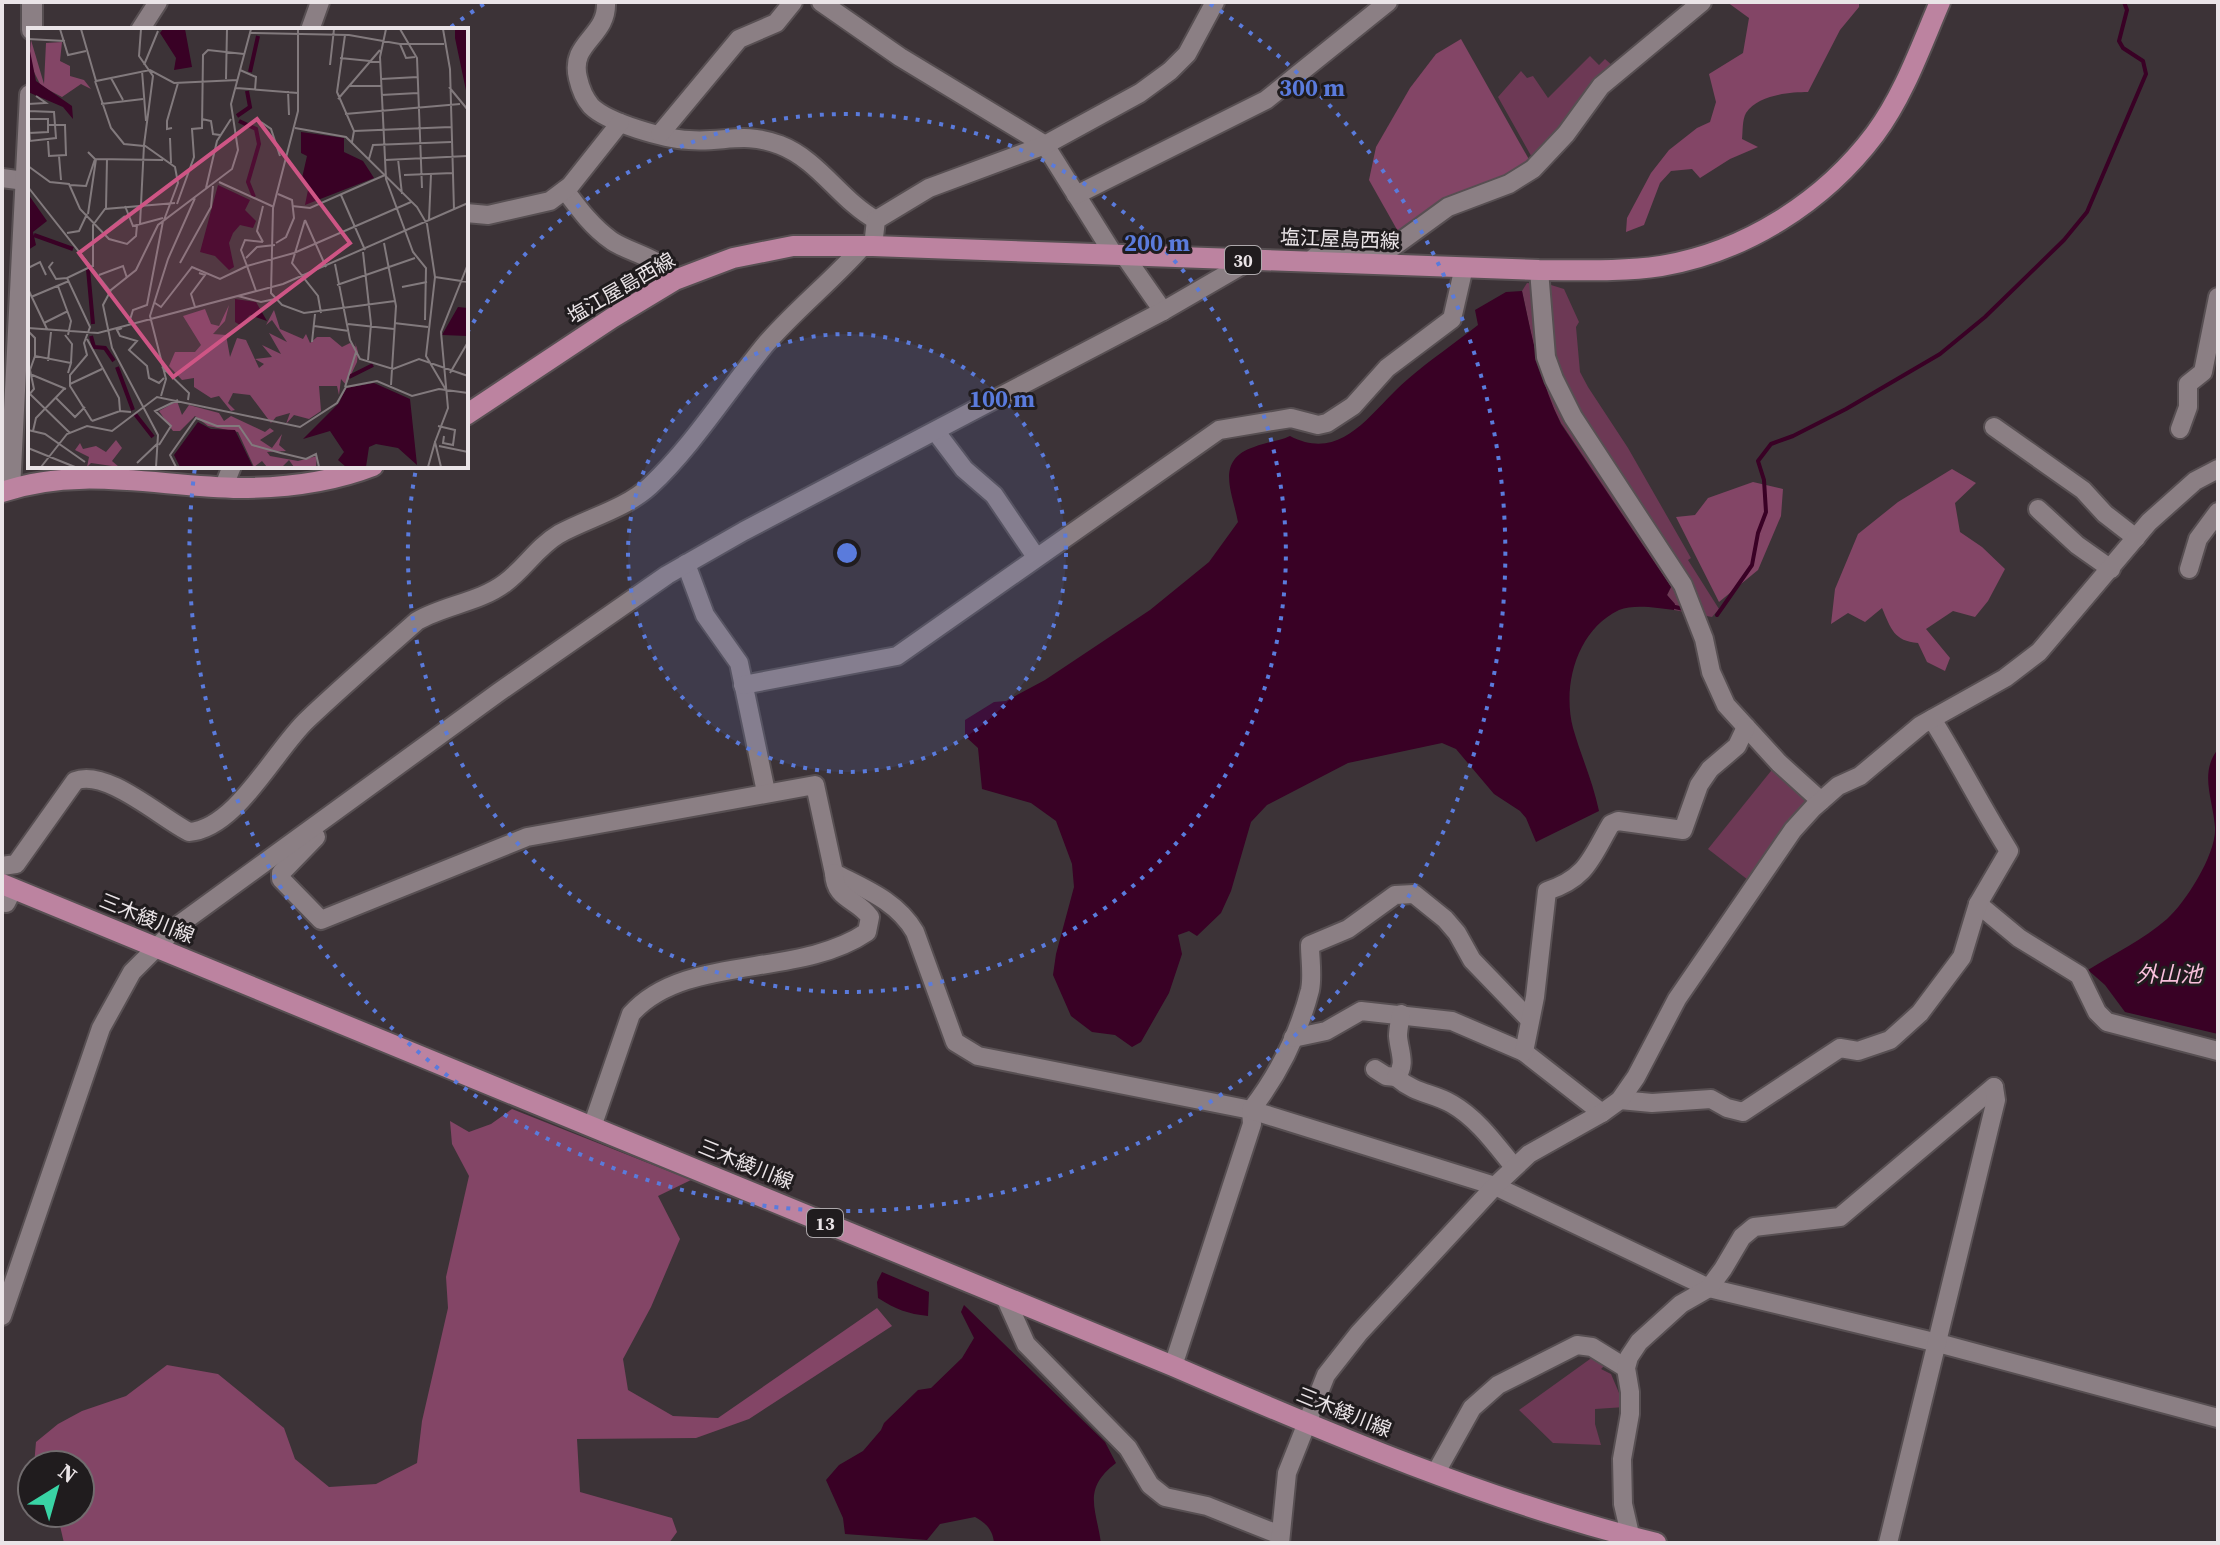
<svg xmlns="http://www.w3.org/2000/svg" width="2220" height="1545" font-family="'Source Serif 4','Noto Sans JP',serif">
  <rect width="100%" height="100%" fill="#3c3337"/>
  <g fill="#6d3955">
    <path d="M1590 56 1599 65 1605 59 1614 67 1534 161 1498 97 1521 71 1527 78 1533 76 1548 98Z"/>
    <path d="M1527 283 1551 285 1564 289 1579 322 1576 327 1580 372 1588 387 1628 448 1691 558 1688 560 1719 609 1712 617 1674 610V604L1667 595 1671 587 1561 423 1549 399 1539 371 1522 291Z"/>
    <path d="M1775 766 1809 803 1752 883 1708 849Z"/>
    <path d="M1597 1354 1606 1364 1601 1369 1611 1374 1625 1407 1595 1409V1424L1601 1445 1553 1443 1519 1410Z"/>
  </g>
  <g fill="#834566">
    <path d="M1727 2H1859V7L1840 30 1808 92C1789 92 1758 95 1746 113 1742 120 1743 131 1742 139L1758 147 1730 159 1700 178 1692 169 1671 171 1660 183 1644 225 1626 232 1627 218 1651 173 1669 150 1697 128 1710 122 1716 102 1709 74 1743 53 1749 18Z"/>
    <path d="M1461 39 1531 163 1400 235 1369 180 1376 147 1410 88 1436 54Z"/>
    <path d="M1952 469 1976 483 1955 503 1960 532 1982 547 2005 569 1988 601 1975 617 1953 611 1926 629 1950 658 1945 671 1927 662 1918 643C1894 641 1891 629 1882 608L1865 622 1848 613 1831 624 1835 589 1858 534 1898 502Z"/>
    <path d="M1753 482 1783 489 1781 516 1758 570 1719 602 1676 517 1695 515 1708 498Z"/>
    <path d="M512 1109 691 1180 658 1196 680 1239 651 1307 623 1359 628 1390 673 1416 718 1418 877 1308 892 1326 749 1419 696 1438 577 1439 580 1492 672 1518 677 1532 669 1543H64L57 1513H80V1465H34L36 1442 58 1424 82 1411 126 1396 167 1365 218 1374 284 1428 295 1459 329 1487 376 1484 417 1463 422 1421 448 1308 446 1277 469 1176 452 1144 450 1121 469 1132 491 1124Z"/>
  </g>
  <g fill="#390125">
    <path d="M1522 291C1532 337 1540 381 1561 424L1671 587 1667 595 1675 604 1674 610C1658 608 1634 604 1619 610 1577 630 1562 685 1573 728 1581 756 1593 782 1599 811L1536 842 1526 818 1520 811 1494 794 1456 749 1442 743 1348 763 1267 805 1251 822 1231 891 1221 913 1197 936 1189 931 1178 935 1182 954 1169 993 1141 1042 1132 1047 1115 1035 1092 1032 1071 1016 1053 975 1056 954 1074 887 1072 864 1056 821 1031 803 982 789 978 748 965 736V720L994 702 1006 701 1045 680 1150 610 1209 562 1238 522C1232 491 1215 460 1254 447 1266 442 1277 442 1290 436 1344 464 1372 409 1408 379 1430 360 1455 343 1478 325L1475 310 1506 292Z"/>
    <path d="M2218 749V1034L2125 1012 2105 985 2088 970C2114 954 2144 939 2167 919 2186 902 2217 853 2215 827 2213 799 2199 773 2218 749Z"/>
    <path d="M882 1272 929 1292 928 1316C908 1314 895 1309 878 1298L877 1282Z"/>
    <path d="M964 1305 1105 1442 1116 1463C1082 1489 1096 1508 1101 1543H994C993 1530 986 1523 975 1517L940 1524 927 1540 845 1534 843 1518 826 1480 839 1465 863 1451 881 1430 884 1423 918 1390 931 1388 962 1358 974 1338 961 1312Z"/>
  </g>
  <g fill="none" stroke-linecap="round" stroke-linejoin="round">
    <g stroke="#390125" stroke-width="4">
      <path d="M1675 607 1688 610"/>
      <path d="M1717 615 1752 565 1758 533 1766 512 1764 480 1758 461 1771 444 1793 436 1846 409 1940 354 1985 317 2064 240 2087 212 2146 74 2143 61 2123 48 2119 41 2127 10 2124 2"/>
    </g>
    <defs>
      <g id="street">
        <path d="M606 2C608 37 569 42 578 78 580 87 585 99 591 106 608 123 665 139 689 140 723 143 744 131 780 145 819 160 840 200 876 220"/>
        <path d="M821 2 900 57 1045 145 1114 255"/>
        <path d="M140 30 158 2"/>
        <path d="M310 30 320 2"/>
        <path d="M660 134 739 39 776 23 793 2"/>
        <path d="M2 178 25 181"/>
        <path d="M565 190C579 209 592 227 612 241 632 254 663 258 675 280"/>
        <path d="M1076 195 1266 100 1388 2"/>
        <path d="M466 213 488 215 550 201 570 186 620 123"/>
        <path d="M873 246 876 220 929 188 1045 145 1140 93 1170 71 1187 54 1215 2"/>
        <path d="M1124 255 1163 311"/>
        <path d="M1309 262 1329 245 1393 247 1448 207 1509 184 1533 169 1566 134 1601 86 1702 2"/>
        <path d="M1539 270 1546 357 1554 379 1573 417 1683 585 1704 639 1711 672 1726 705 1779 763 1821 801"/>
        <path d="M1994 427 2083 490 2105 514 2136 538"/>
        <path d="M2180 429 2188 407V384L2203 372 2218 297"/>
        <path d="M936 432 964 469 994 495 1036 557"/>
        <path d="M224 486 232 466"/>
        <path d="M2038 509 2077 545 2111 569"/>
        <path d="M686 564 705 615 739 663 766 792"/>
        <path d="M2189 569 2198 539 2218 512"/>
        <path d="M743 685 897 656 1219 430 1291 418 1318 425 1327 423 1353 406 1387 368 1452 319 1464 267"/>
        <path d="M316 837 281 873V879L321 920 527 837 815 785 834 873C865 889 897 901 915 932L955 1042 978 1056 1251 1110 1252 1124 1173 1366"/>
        <path d="M2 866 16 864 75 781C106 768 161 818 189 832 236 829 275 750 307 720 343 686 380 654 417 621 445 605 480 602 505 583 525 568 537 547 559 534 588 518 625 509 650 486 692 447 728 390 765 345 795 310 832 281 863 246"/>
        <path d="M2 901 6 903 13 889"/>
        <path d="M1978 904 2019 938 2079 975 2097 1012 2107 1022 2218 1051"/>
        <path d="M1529 1019 1472 960 1457 933 1445 919 1414 894 1395 895 1348 929 1310 945C1310 959 1313 976 1310 990 1299 1033 1278 1075 1251 1110L1495 1186 1709 1288 1938 1343 2218 1418"/>
        <path d="M1293 1038 1326 1031 1361 1011 1452 1021 1524 1052 1602 1113"/>
        <path d="M1524 1052 1535 997 1547 891C1587 878 1591 858 1611 824L1618 821 1683 830 1699 785 1710 769 1737 746 1746 727"/>
        <path d="M1375 1069 1386 1076 1396 1077C1407 1065 1399 1051 1398 1036 1398 1029 1400 1021 1401 1014"/>
        <path d="M1396 1077C1417 1095 1431 1092 1452 1104 1478 1119 1496 1145 1514 1167"/>
        <path d="M1620 1100 1652 1103 1711 1099 1727 1108 1743 1112 1840 1048 1858 1051 1890 1040 1920 1013 1962 957 1978 904 2009 851C1982 808 1959 762 1932 719"/>
        <path d="M592 1127 631 1014C685 953 798 979 867 932L870 917C856 898 835 900 834 873"/>
        <path d="M1005 1297 1026 1344 1128 1448 1150 1485 1165 1497 1207 1506 1280 1535"/>
        <path d="M2 1316 101 1028 132 972 180 924 499 692 667 575 744 531 1163 311 1251 260"/>
        <path d="M1435 1474 1472 1408 1498 1385 1577 1345 1592 1347 1626 1368"/>
        <path d="M1280 1543 1287 1473 1326 1375 1359 1333 1495 1186 1529 1154 1602 1113 1620 1100 1636 1077 1677 999 1793 830 1813 808 1838 786 1860 776 1921 725 2005 678 2039 652 2149 522 2195 481 2218 469"/>
        <path d="M1632 1543 1623 1504 1622 1459 1630 1414V1392L1626 1368 1629 1357 1639 1342 1681 1304 1709 1288 1723 1269 1742 1237 1754 1227 1840 1217 1994 1087"/>
        <path d="M1888 1543 1996 1100 1994 1087"/>
      </g>
      <g id="secondary">
        <path d="M32 30V2"/>
        <path d="M10 489 30 95"/>
      </g>
      <g id="primary">
        <path d="M466 415 612 318 675 280 733 258 793 246H873L1539 270C1579 270 1621 272 1661 266 1745 252 1824 202 1875 134 1904 95 1921 46 1940 2"/>
        <path d="M2 492C81 465 159 487 240 488 284 488 332 482 373 466"/>
        <path d="M2 884 1173 1366C1330 1434 1489 1502 1656 1543"/>
      </g>
    </defs>
    <use href="#street" stroke="#574f52" stroke-width="22"/>
    <use href="#secondary" stroke="#574f52" stroke-width="24"/>
    <use href="#primary" stroke="#574f52" stroke-width="24"/>
    <use href="#street" stroke="#8b7f84" stroke-width="18"/>
    <use href="#secondary" stroke="#8b7f84" stroke-width="20"/>
    <use href="#primary" stroke="#bc83a0" stroke-width="20"/>
  </g>
  <circle cx="847" cy="553" r="219" fill="#5a7bdc" fill-opacity=".12"/>
  <g fill="none" stroke="#5a7bdc" stroke-width="4" stroke-dasharray="4 8">
    <circle cx="847" cy="553" r="219"/>
    <path d="M467 333A439 439 0 1 1 416 469"/>
    <path d="M451 27A658 658 0 0 1 484 4M1210 4A658 658 0 1 1 195 467"/>
  </g>
  <g text-anchor="middle" dominant-baseline="central" stroke-width="6" stroke-linejoin="round" paint-order="stroke">
    <g fill="#201c1e" stroke="#ada8ab" stroke-width="2">
      <rect x="1225" y="246" width="36" height="28" rx="6"/>
      <rect x="807" y="1209" width="36" height="28" rx="6"/>
    </g>
    <g font-size="18" font-weight="bold" fill="#eae4e7">
      <text x="1243" y="260">30</text>
      <text x="825" y="1223">13</text>
    </g>
    <g font-size="20" fill="#eae4e7" stroke="#201c1e">
      <text transform="translate(1340 239) rotate(2)">塩江屋島西線</text>
      <text transform="translate(621 288) rotate(-30)">塩江屋島西線</text>
      <text transform="translate(147 918) rotate(22)">三木綾川線</text>
      <text transform="translate(746 1164) rotate(22)">三木綾川線</text>
      <text transform="translate(1344 1412) rotate(22)">三木綾川線</text>
    </g>
    <g font-size="22" font-style="italic" fill="#f8bfdb" stroke="#201c1e">
      <text x="2169" y="974">外山池</text>
    </g>
  </g>
  <g transform="translate(28 28)">
    <rect width="440" height="440" fill="#3c3337"/>
    <path d="M3 12 16 56 18 15 34 14 32 33 42 38V48L56 52 63 61 53 56 34 69 13 58 1 34ZM201 277 197 293 185 306 198 307 202 329 209 310 218 312 231 340 236 336 227 331 244 329 234 317 253 326 241 305 259 314 244 292 238 297 246 282 252 301 275 311 278 306 282 315 289 309H302L314 319 322 315 328 319 327 314 330 324 329 334 318 357 313 351 311 367 309 358H291L293 383 281 391 266 387 258 396 262 385 248 389 243 395 222 367 205 365 200 375 207 382 203 383 191 368 183 370 166 359V350L154 352 141 338 147 324H167L173 317 155 288 177 281 183 296 191 298ZM149 373 154 387 161 377 191 385 196 393 203 388 237 404 242 400 246 403 232 412 244 420 254 406 251 417 258 423 239 424 242 428 270 433 289 428 288 439H266L261 432 254 439H239L234 433 226 439 210 404 180 398 167 388 152 403H145L131 383ZM88 412 94 420 84 433 91 439 63 435 59 439 61 429 47 422 52 415 55 421 68 418 78 424Z" fill="#834566"/>
    <path d="M135 1H157L164 39 146 42 148 30 132 5ZM427 1H440V72L427 10ZM0 13 8 53 44 78 45 91 35 79 0 64ZM273 104 316 110V124L335 133 346 150 277 177 280 162 274 150 279 128 273 125ZM190 157 222 172 217 182 228 193 225 200 212 197 205 205 201 215 206 239 201 242 187 228 172 224ZM0 166 19 193 5 204 8 217 0 222ZM207 271 228 274 239 293 222 287 212 297 207 294ZM430 279 440 280V308L414 307ZM346 355 382 371 389 437 370 420 348 416 341 419 338 439H318L310 432 316 424 302 403 275 411 311 375 318 360ZM170 394 183 401 207 402 225 439H152L146 427Z" fill="#390125"/>
    <path fill="none" stroke="#390125" stroke-width="4" d="M222 44 230 8M209 88 222 79 219 63M211 93 228 101 231 116 220 154 226 169M6 207 45 221M60 241 65 296M63 308 66 319 77 320 86 333M89 339 105 382M321 349 345 337M107 386 125 409"/>
    <path fill="none" stroke="#827a7d" stroke-width="2" d="M32 1 40 27 58 23M53 1 68 53 122 42 146 55 210 52M113 1 111 28 125 48 116 117 147 139 150 155 136 192M270 1V83L245 180 243 265 254 277 276 285 367 273M358 1 352 29 358 151 385 224 398 240 397 292M372 1 389 30 394 160M415 1 422 41 426 182M222 5 321 7 372 16H416M317 7 309 64 326 103 324 114M0 11 37 13M372 16 378 30 387 29M312 30 352 34M116 37 130 3M302 37 306 1M212 42 228 49 227 62M114 43 118 93M83 50 95 72M198 51 199 1M353 51 390 49M67 53 83 100 96 116 116 118M321 58H353M421 59 440 82M208 60 270 65M260 63 261 87M353 67 390 65M310 71 352 22M0 76 18 75 8 68M73 76 115 71M0 82 2 113 28 110 26 84 0 83M317 86 432 76M0 91H20V104L1 105M174 91 183 93 185 106 192 107M233 94 243 101 252 128M144 100 139 101V93L150 55M267 100 318 109 389 179 399 196 407 249 398 328 418 362M326 103 423 99M142 110 143 135M20 113 21 128 38 127 37 97H21M31 128 33 152M67 131 135 132M341 131 345 117 423 114M370 131 374 166M357 132 439 128M0 138 22 154 41 156 52 181 81 211 99 216 108 208 109 197M376 147 425 145M191 154 246 179M42 157 58 158 67 131 60 124M0 159 82 263M178 160 189 113 203 91M313 167 337 222M149 176 166 129 164 101 174 100 175 27 180 22 216 26M97 178 105 198 135 190M235 178 229 203 235 214M264 178 282 180 357 147M78 180 79 131M60 186 68 131M277 192 264 235 290 268 293 285M277 192 298 239M401 192 403 146M112 196 116 117M77 204 97 188M39 205 51 203 59 186M235 214 217 212 213 222 219 238 266 225 383 174M248 215 258 209 266 190 264 172 250 166M356 215 368 278 363 357M335 224 343 296 340 332M218 230 229 219 247 217M25 234 21 239 28 251 39 250M152 235 183 179 185 158M307 236 322 312 332 331 365 341 391 331 440 348M65 239V197L77 181 147 175M0 240 12 234 18 247M71 247 95 238 99 250M407 249 440 254M309 257 387 230M30 258 43 293 40 307M374 259 399 254M0 261 19 301M210 268 233 274 247 271M3 269 41 253M127 275 133 279 164 239 192 251 219 238 228 263M167 279 163 266 177 247 171 245M16 295 40 283M101 295 105 282 119 277 135 193M366 295 400 299M320 296 366 301M286 298 321 303M0 300 70 305 255 256 440 175M94 300 89 302 92 308 109 313 101 322 119 338 121 350 131 355 136 350M0 303 7 310V328L43 335 40 345M37 307 44 316 43 335M59 311 91 370 92 383 103 384M284 314 287 286M20 333 23 304M134 339 161 365 160 372M422 345 440 314M2 346 38 361M42 356 74 341M317 359 328 324M2 366 42 405M0 368 6 361 2 342 7 328M133 368 138 351 122 288 140 231 167 170M28 370 47 389 57 379M64 393 42 358V347L59 327 56 315 62 299 39 250 64 238M64 393 92 383M410 398 427 402 425 417 415 415 416 408M0 402 17 406 57 434M5 403 8 390 37 360M131 417 143 398 127 383 150 372M411 418 440 424M0 420 47 439M109 435 129 416M13 439 39 406 59 398 84 403 129 369 272 399 309 375 318 359 349 353 384 368 411 361 440 365M128 439 130 407 84 320 75 277 83 262 108 242 130 197 204 141 210 122 203 76 223 1M148 439 142 427 168 390 189 398H211L224 417 253 425 278 431 288 426 291 439M400 439 407 414M413 439 407 414 420 380 413 304 440 236"/>
    <path fill="#ce5585" fill-opacity="0.15" stroke="#ce5585" stroke-width="4" d="M229 91 322 215 145 349 51 225Z"/>
    <rect width="440" height="440" fill="none" stroke="#eae4e7" stroke-width="4"/>
  </g>
  <circle cx="847" cy="553" r="12" fill="#5a7bdc" stroke="#201c1e" stroke-width="4"/>
  <g font-size="24" text-anchor="middle" font-weight="bold" fill="#5a7bdc" stroke="#201c1e" stroke-width="6" stroke-linejoin="round" paint-order="stroke">
    <text x="1312" y="96">300 m</text>
    <text x="1157" y="251">200 m</text>
    <text x="1002" y="407">100 m</text>
  </g>
  <rect width="2220" height="1545" fill="none" stroke="#eae4e7" stroke-width="8"/>
  <g transform="translate(56 1489) rotate(37)"><circle r="38" fill="#201c1e" stroke="#716c6e" stroke-width="2"/>
  <path d="M0-6L14 30L0 20L-14 30Z" fill="#39d4a5"/>
  <text y="-12" font-size="22" font-weight="bold" text-anchor="middle" fill="#eae4e7">N</text>
  </g>
</svg>
